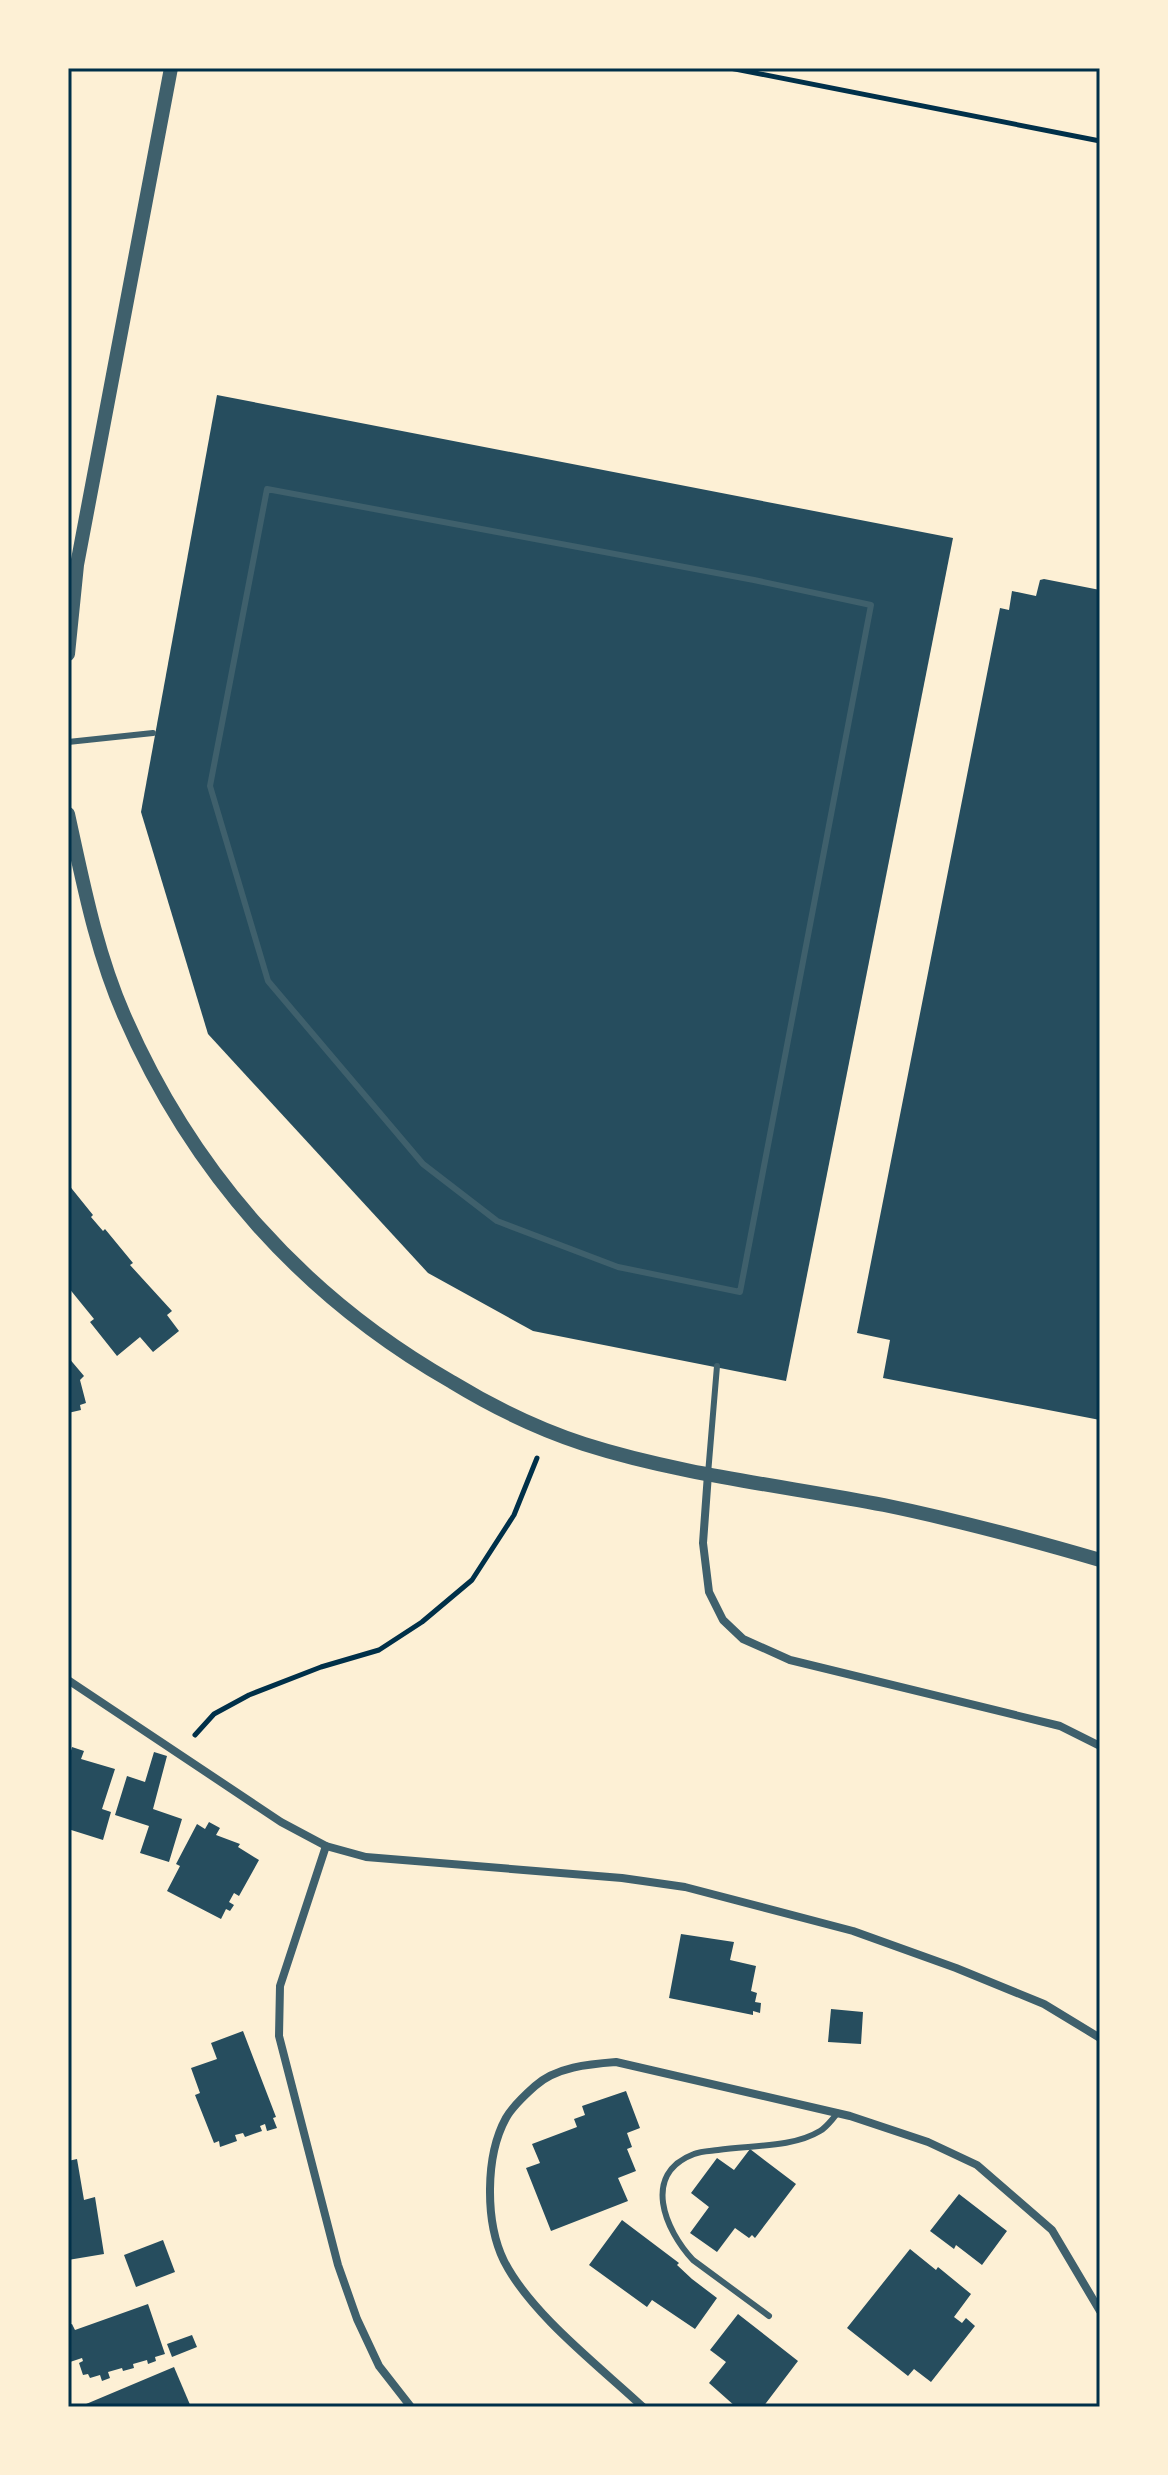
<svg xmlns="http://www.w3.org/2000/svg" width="1168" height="2475" font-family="'Varela Round',sans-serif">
  <rect width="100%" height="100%" fill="#fdf0d5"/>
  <g fill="#264d5e">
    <path d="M217 395 953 538 786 1381 533 1331 428 1273 208 1034 141 812Z"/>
    <path d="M1044 579 1100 590V1420L883 1378 890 1340 857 1333 1000 608 1009 610 1012 591 1036 596 1040 580Z"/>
    <path d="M68 1184 93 1215 91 1217 103 1231 105 1229 133 1263 130 1265 172 1311 167 1315 179 1331 153 1352 140 1337 117 1356 90 1322 94 1319 68 1287Z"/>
    <path d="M68 1357 84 1376 80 1380 86 1403 80 1405 81 1410 68 1413Z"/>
    <path d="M72 1747 84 1751 81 1759 115 1769 102 1809 111 1812 103 1840 68 1829V1753L70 1754Z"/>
    <path d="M154 1752 167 1756 153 1809 182 1819 169 1862 140 1853 149 1826 115 1815 127 1776 145 1782Z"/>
    <path d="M209 1822 220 1828 216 1835 240 1844 238 1847 259 1860 239 1896 234 1893 229 1902 234 1905 230 1911 226 1909 221 1919 167 1891 180 1866 176 1864 197 1824 205 1829Z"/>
    <path d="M681 1934 734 1942 730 1960 756 1966 751 1991 757 1993 755 2002 761 2003 760 2013 753 2011V2015L669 1998Z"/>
    <path d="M831 2009 863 2012 861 2044 828 2042Z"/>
    <path d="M243 2031 276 2117 273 2118 277 2128 267 2131 265 2124 260 2126 262 2131 245 2137 243 2133 235 2135 237 2141 220 2147 219 2141 214 2143 195 2095 200 2093 191 2068 217 2059 211 2043Z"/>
    <path d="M626 2091 640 2128 627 2133 632 2147 627 2149 636 2171 618 2178 628 2201 551 2231 526 2168 540 2163 532 2144 577 2127 574 2119 585 2115 582 2106Z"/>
    <path d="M750 2149 796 2184 755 2238 752 2235 749 2238 735 2228 717 2252 690 2233 709 2207 691 2193 717 2158 734 2170Z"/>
    <path d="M77 2159 84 2200 95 2197 104 2254 68 2260V2161Z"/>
    <path d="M959 2194 1007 2231 982 2265 956 2245 954 2249 930 2231Z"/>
    <path d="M622 2220 679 2263 677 2265 692 2279 717 2298 695 2329 652 2300 647 2307 589 2265Z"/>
    <path d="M163 2240 175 2272 136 2287 124 2255Z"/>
    <path d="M910 2249 936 2270 938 2267 971 2294 954 2317 962 2323 966 2318 975 2326 931 2382 914 2369 908 2376 847 2328Z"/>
    <path d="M148 2304 165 2354 155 2357 156 2361 148 2364 147 2360 133 2364 134 2368 123 2371 122 2368 108 2372 110 2378 102 2381 100 2375 90 2378 88 2374 83 2375 79 2363 83 2361 82 2358 70 2362 68 2325 72 2324 75 2330Z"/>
    <path d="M738 2314 798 2361 763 2407H736L709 2383 726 2362 710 2350Z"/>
    <path d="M192 2335 197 2347 172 2357 167 2344Z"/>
    <path d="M174 2367 191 2407H79Z"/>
  </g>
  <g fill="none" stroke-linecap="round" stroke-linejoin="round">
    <g stroke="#003049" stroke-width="5">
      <path d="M730 68 1100 141"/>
      <path d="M195 1735 214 1714 249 1695 321 1667 379 1650 422 1622 472 1580 514 1515 537 1458"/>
    </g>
    <g stroke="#3f606c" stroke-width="6">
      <path d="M267 489 754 580 871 605 740 1292 618 1267 497 1221 423 1164 268 981 210 786Z"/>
      <path d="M68 742 153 733"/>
      <path d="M708 1474 717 1366"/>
      <path d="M769 2316 693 2260C665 2230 641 2174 694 2154 701 2151 711 2151 718 2150 750 2145 792 2148 820 2131 827 2127 832 2119 838 2113"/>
    </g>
    <g stroke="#3f606c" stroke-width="8">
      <path d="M708 1474 703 1543 709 1592 723 1620 743 1639 790 1660 1060 1726 1100 1746"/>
      <path d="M68 1680 281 1822 326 1846 366 1857 622 1878 685 1887 853 1931 956 1968 1044 2004 1100 2038"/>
      <path d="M326 1846 280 1986 279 2036 338 2265 357 2319 379 2366 411 2407"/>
      <path d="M643 2407C599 2366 531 2314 504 2261 485 2222 485 2156 506 2118 512 2107 526 2094 535 2086 556 2067 589 2064 616 2062L850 2116 928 2142 977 2165 1052 2230 1100 2311"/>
    </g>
    <g stroke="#3f606c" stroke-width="14">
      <path d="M68 654 77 565 171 68"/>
      <path d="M68 814C83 882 96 951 124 1015 192 1172 303 1297 452 1382 493 1407 538 1429 584 1444 681 1475 785 1486 884 1505 957 1520 1028 1539 1100 1560"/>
    </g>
  </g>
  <rect width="1168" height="2475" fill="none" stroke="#fdf0d5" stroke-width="140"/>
  <rect x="70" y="70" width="1028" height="2335" fill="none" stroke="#003049" stroke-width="3"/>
</svg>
